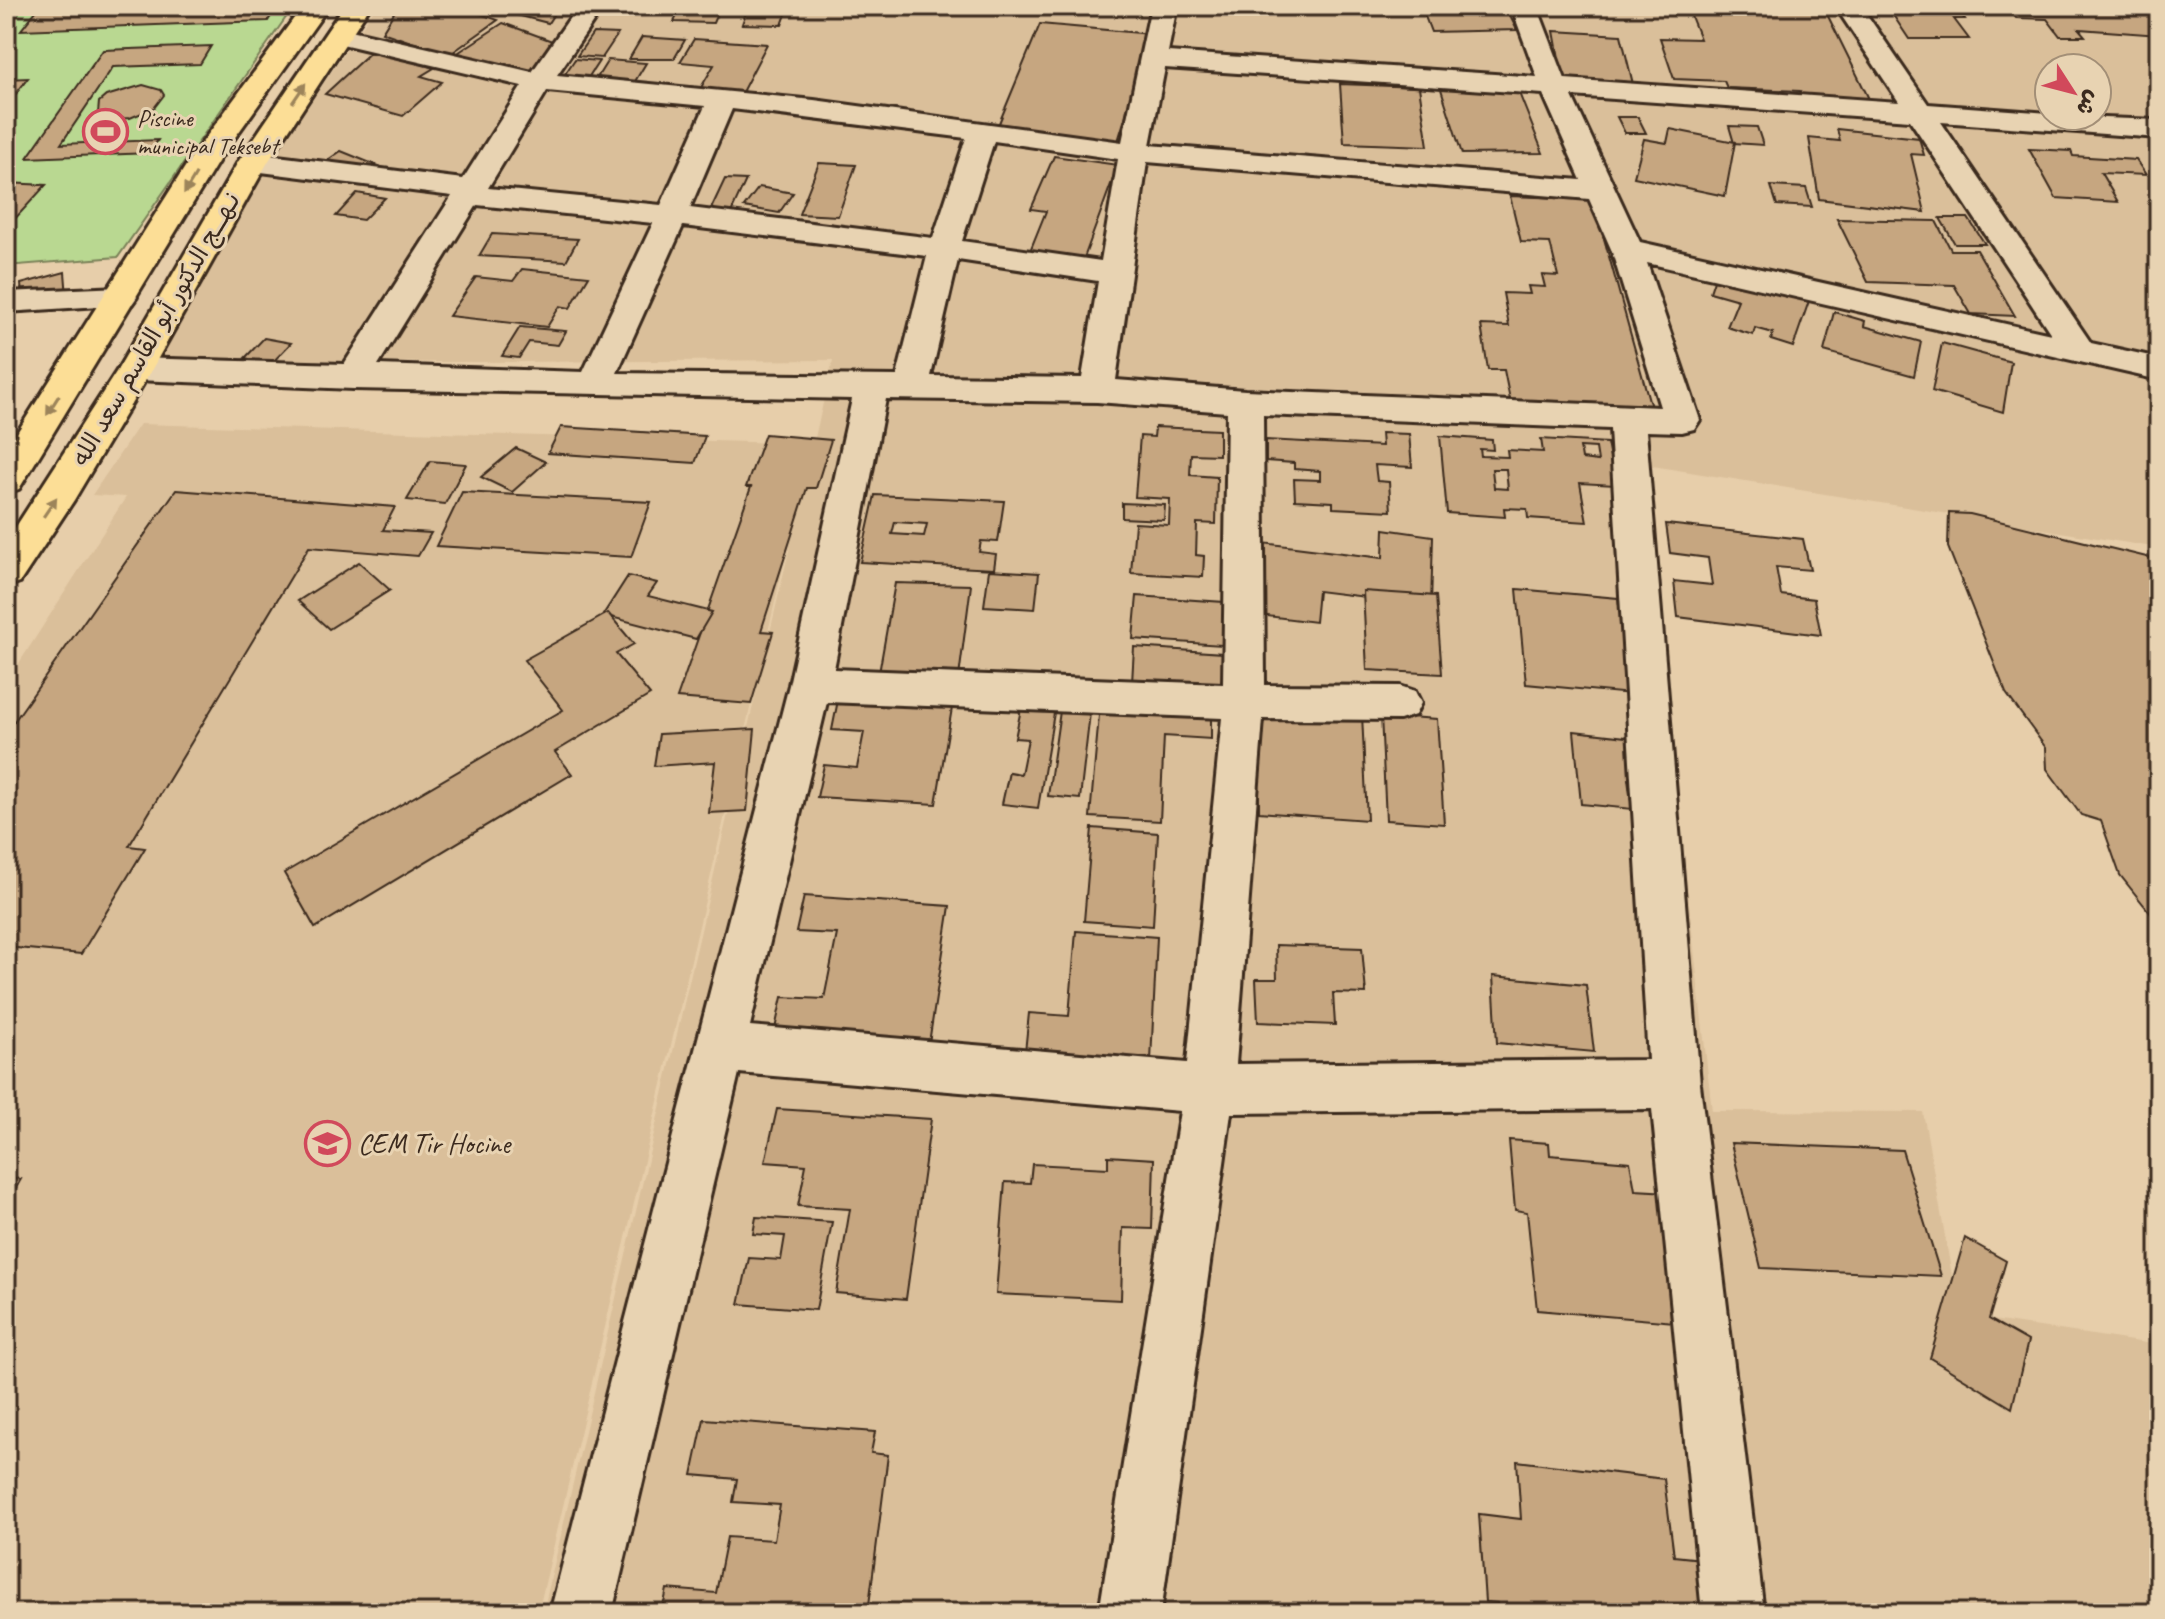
<svg xmlns="http://www.w3.org/2000/svg" width="2165" height="1619" font-family="Caveat,'Playpen Sans Arabic',sans-serif">
  <rect width="100%" height="100%" fill="#e7ceaa"/>
  <filter id="ink" filterUnits="userSpaceOnUse"><feTurbulence type="fractalNoise" baseFrequency=".0125" numOctaves="2"/><feDisplacementMap in="SourceGraphic" scale="16" xChannelSelector="R" yChannelSelector="G"/><feConvolveMatrix kernelMatrix="1 2 1 2 8 2 1 2 1" color-interpolation-filters="sRGB"/></filter>
  <g filter="url(#ink)">
    <g fill="#dabf9a" fill-rule="evenodd">
      <path d="M376 6H2159V548L1640 464 1712 1111 1923 1112 1959 1315 2159 1345V1613H543L833 360 134 364ZM2049 68H2097V116H2049Z"/>
      <path d="M140 424 812 444 538 1613H6V674H12L126 497 92 495Z"/>
    </g>
    <path fill="#b9d891" stroke="#7a8158" stroke-width="2" d="M6 6H294L118 257 6 266Z"/>
    <g fill="#c6a680" stroke="#3b2a1e" stroke-width="2" fill-rule="evenodd">
      <path d="M40 6H277L268 21 21 30Z"/>
      <path d="M398 6H458L498 20 449 55 382 32Z"/>
      <path d="M482 6H542L557 9 548 23Z"/>
      <path d="M681 6H789L782 25 742 24 747 10 719 9 713 23 674 22Z"/>
      <path d="M1421 6H1505L1517 30 1431 32Z"/>
      <path d="M1721 6H1823L1872 105 1805 103 1800 91 1727 88 1724 81 1674 79 1660 38 1700 39 1689 11 1723 12Z"/>
      <path d="M1887 6H1956L1965 19H1954L1969 39H1909Z"/>
      <path d="M2007 6H2142L2159 27V35L2079 29 2085 36H2060L2047 19 2016 18Z"/>
      <path d="M503 23 555 42 530 75 453 56Z"/>
      <path d="M1040 24 1151 34 1118 141 997 128Z"/>
      <path d="M1554 31 1621 35 1633 84 1563 80Z"/>
      <path d="M593 33 618 34 602 58 577 56Z"/>
      <path d="M642 37 685 40 674 59H629Z"/>
      <path d="M694 39 767 44 741 94 699 91 714 65 680 62Z"/>
      <path d="M211 46 200 64 113 67 61 144 158 140 150 153 27 158 103 50Z"/>
      <path d="M374 49 434 68 421 76 442 82 403 116 325 94Z"/>
      <path d="M575 59 599 61 586 81 561 80Z"/>
      <path d="M608 60 646 63 634 83 595 81Z"/>
      <path d="M28 78 6 107V79Z"/>
      <path d="M1340 84 1419 87 1428 146 1344 143Z"/>
      <path d="M143 85 161 90 164 95 154 108 130 118 117 119 98 114 99 102 106 96Z"/>
      <path d="M1517 88 1543 153 1462 154 1441 89Z"/>
      <path d="M1617 117H1638L1646 133H1625Z"/>
      <path d="M1729 126 1757 127 1763 145 1734 143Z"/>
      <path d="M1670 129 1735 142 1725 196 1634 177 1644 139 1667 143Z"/>
      <path d="M1837 129 1919 138 1924 155 1911 154 1925 212 1819 199 1809 138 1840 141Z"/>
      <path d="M2029 149 2071 151 2073 156 2136 160 2146 175 2101 173 2118 202 2056 198Z"/>
      <path d="M341 151 378 166 359 179 322 164Z"/>
      <path d="M1054 156 1118 165 1084 258 1030 251 1046 211 1031 209Z"/>
      <path d="M819 163 856 165 838 216 799 214Z"/>
      <path d="M725 179 746 180 731 213 710 211Z"/>
      <path d="M6 183 46 185 12 222H6Z"/>
      <path d="M1771 186 1806 188 1812 207 1777 205Z"/>
      <path d="M759 187 793 193 779 213 744 207Z"/>
      <path d="M357 193 385 198 363 220 336 216Z"/>
      <path d="M1510 196 1593 199 1652 411 1511 405 1504 370H1488L1481 325 1509 326 1503 293 1530 294 1528 286 1545 287 1542 275 1558 276 1550 243 1521 242Z"/>
      <path d="M1940 218H1968L1985 244H1955Z"/>
      <path d="M1837 219 1936 221 1951 250H1977L2015 316 1971 314 1954 285 1868 282Z"/>
      <path d="M492 234 578 239 566 261 479 256Z"/>
      <path d="M522 269 589 276 570 308 560 306 547 327 449 316 476 277 513 281Z"/>
      <path d="M65 272 67 297 23 309 21 284Z"/>
      <path d="M1716 274 1809 301 1793 347 1771 340 1773 333 1755 328 1753 335 1727 327 1738 300 1710 292Z"/>
      <path d="M1834 312 1865 321 1864 326 1921 342 1914 376 1824 351Z"/>
      <path d="M520 327 566 331 558 345 529 342 519 358 502 356Z"/>
      <path d="M264 338 291 343 271 364 245 358Z"/>
      <path d="M1942 343 2011 362 2003 412 1932 391Z"/>
      <path d="M561 427 705 436 695 463 548 453Z"/>
      <path d="M1155 427 1219 430V455L1191 454 1190 475 1217 477 1216 524 1197 523 1196 555 1204 556 1203 577 1131 573 1135 523 1169 525 1170 499 1135 497 1140 436 1154 437Z"/>
      <path d="M1381 433 1409 434 1412 467 1375 465 1377 481 1389 482 1391 511 1333 508V502L1295 500 1294 479 1320 480V471L1294 469V463L1266 461V440L1382 446Z"/>
      <path d="M765 434 831 440 816 488H807L761 631 773 632 751 704 677 698 751 487H746Z"/>
      <path d="M1440 436 1492 440 1493 450 1480 449 1481 456 1508 457 1507 450 1543 452 1541 439 1607 443 1615 485 1580 483 1587 522 1528 518 1527 509 1504 508 1505 517 1447 513ZM1580 447 1596 448 1598 461 1582 459ZM1492 469H1506L1508 489 1494 488Z"/>
      <path d="M516 448 546 462 512 492 481 477Z"/>
      <path d="M430 461 466 464 445 504 407 500Z"/>
      <path d="M176 490 395 507 383 530 431 533 418 556 309 547 129 846 145 848 81 954 6 947V733Z"/>
      <path d="M462 492 651 502 631 557 436 546Z"/>
      <path d="M875 495 1004 501 998 542 981 541 979 552 996 554 994 569 860 562ZM895 522 927 524 924 536 892 534Z"/>
      <path d="M1122 503 1165 505 1164 520 1122 518Z"/>
      <path d="M1949 513 1970 514 2159 560V924L2120 875 2101 821 2081 815 2047 769 2046 748 2006 693 1948 547Z"/>
      <path d="M1666 524 1803 539 1810 570 1776 567 1781 595 1814 599 1821 635 1678 617 1674 581 1712 585 1708 558 1670 553Z"/>
      <path d="M1384 529 1433 536 1431 605 1318 591 1315 622 1236 612 1247 541 1383 558Z"/>
      <path d="M359 562 390 590 329 629 298 601Z"/>
      <path d="M989 570 1039 573 1035 609 984 606Z"/>
      <path d="M628 576 657 583 648 596 712 612 696 639 603 615Z"/>
      <path d="M895 583 971 585 959 677 879 673Z"/>
      <path d="M1517 589 1618 598 1631 694 1526 684Z"/>
      <path d="M1363 591 1436 596 1442 674 1367 670Z"/>
      <path d="M1137 596 1224 602 1222 645 1133 639Z"/>
      <path d="M608 613 634 644 616 654 650 695 555 752 572 774 315 928 284 873 563 710 524 660Z"/>
      <path d="M1134 647 1223 653V689L1132 683Z"/>
      <path d="M839 695 953 702 936 804 817 797 824 765 857 768 864 732 832 730Z"/>
      <path d="M1022 704 1055 707 1038 808 1002 804 1009 772 1021 774 1028 739 1015 738Z"/>
      <path d="M1100 704 1211 711V739L1164 736 1160 821 1090 817Z"/>
      <path d="M1259 708 1362 714 1367 820 1259 812Z"/>
      <path d="M1060 711 1090 713 1080 799 1048 796Z"/>
      <path d="M1381 715 1437 719 1444 824 1386 820Z"/>
      <path d="M755 729 747 811 709 813 715 762 654 766 659 734Z"/>
      <path d="M1574 731 1634 738 1639 780 1628 779 1632 809 1581 804Z"/>
      <path d="M1092 828 1158 833 1153 926 1084 921Z"/>
      <path d="M804 896 950 906 927 1056 771 1047 782 997 824 999 837 934 796 932Z"/>
      <path d="M1076 931 1157 937 1151 1061 1025 1052 1029 1013 1069 1016Z"/>
      <path d="M1276 945 1362 948 1366 994 1333 993 1335 1025 1258 1022 1256 979H1277Z"/>
      <path d="M1493 976 1586 985 1594 1052 1497 1043Z"/>
      <path d="M777 1109 931 1119 906 1299 836 1293 850 1209 798 1206 806 1165 765 1162Z"/>
      <path d="M1509 1140 1549 1143 1550 1155 1630 1162 1635 1190 1669 1192 1697 1324 1537 1310 1527 1212 1515 1210Z"/>
      <path d="M1731 1143 1902 1150 1941 1276 1761 1268Z"/>
      <path d="M1108 1156 1154 1159 1152 1229 1123 1228 1121 1300 996 1294 1005 1182 1030 1183 1032 1164 1108 1168Z"/>
      <path d="M6 1177 21 1179 6 1206Z"/>
      <path d="M756 1217 832 1222 816 1310 739 1304 749 1258 781 1260 785 1236 753 1234Z"/>
      <path d="M1965 1238 2006 1261 1989 1319 2028 1341 2012 1408 1930 1358Z"/>
      <path d="M704 1419 875 1432 871 1453 888 1455 868 1613H662L667 1589 716 1593 727 1537 774 1540 780 1505 733 1502 737 1479 692 1475Z"/>
      <path d="M1517 1461 1664 1479 1674 1556 1711 1560 1718 1613H1497V1603L1485 1602 1479 1514 1521 1519Z"/>
      <path d="M1982 1607 2068 1613H1984Z"/>
    </g>
    <g fill="none" stroke-linecap="round" stroke-linejoin="round">
      <defs>
        <g id="minor">
          <path d="M578 6H604L557 75 814 100 1122 142 1151 6H1177L1168 52 1537 77 1511 6H1537L1565 79 1899 102 1835 6H1861L1928 104 2049 113V116L2159 120V138L1941 122 2091 343 2159 358V380L1647 263 1700 420 1694 429 1682 432 1646 431 1700 1084 1764 1613H1702L1652 1109 1231 1113 1161 1613H1099L1180 1111 739 1073 612 1613H550L789 685 852 399 353 389 135 380 123 377 118 369 123 361 135 358 344 364 452 196 253 171 243 168 238 162 243 156 253 153 463 179 522 86 329 41 325 35 329 29 338 27 532 72ZM1165 68 1543 94 1581 180 1150 145ZM547 91 705 106 661 205 488 188ZM1572 96 1910 120 2051 334 1640 242ZM732 109 966 138 933 238 690 208ZM994 141 1118 159 1101 261 962 241ZM1147 162 1589 199 1611 249 1660 407 1245 390 1116 380ZM477 205 653 223 583 372 378 365ZM683 226 927 256 897 376 617 373ZM958 260 1098 281 1082 378 931 376ZM886 399 1097 402 1227 412 1223 684 834 669ZM1263 415 1610 429 1648 1060 1236 1064 1263 719 1400 720 1415 715 1421 703 1415 691 1400 686 1265 685ZM827 702 1222 718 1187 1063 750 1026Z"/>
          <path d="M121 287 132 290 137 297 132 304 6 312V292Z"/>
        </g>
        <g id="major">
          <path d="M303 6H329L221 157 19 489 6 493V450L192 156Z"/>
          <path d="M344 6H370L268 162 152 369 74 500 20 582 6 587V542L118 369 238 162Z"/>
        </g>
      </defs>
      <use href="#minor" stroke="#3b2a1e" stroke-width="6"/>
      <use href="#major" stroke="#3b2a1e" stroke-width="6"/>
      <use href="#minor" fill="#e8d3b2" fill-rule="evenodd"/>
      <use href="#major" fill="#fcde96" fill-rule="evenodd"/>
    </g>
    <defs><path id="oneway-solid" d="M-6-.8H1V-3.2L6.5 0L1 3.2V.8H-6Z" transform="scale(2)"/></defs>
    <g fill="#9c845a">
      <use href="#oneway-solid" transform="translate(299 93) rotate(-56)"/>
      <use href="#oneway-solid" transform="translate(190 184) rotate(121)"/>
      <use href="#oneway-solid" transform="translate(53 405) rotate(122)"/>
      <use href="#oneway-solid" transform="translate(50 507) rotate(-56)"/>
    </g>
  </g>
  <defs>
    <symbol id="stadium-ring" viewBox="-11 -11 22 22"><circle r="9.5" fill="#e8d3b2" stroke="#d1495b" stroke-width="1.5"/><path d="M0-5a6.5 5 0 1 0 0 10a6.5 5 0 1 0 0-10ZM-3.5-1.8h7v3.6h-7Z" fill="#d1495b"/></symbol>
    <symbol id="school-ring" viewBox="-11 -11 22 22"><circle r="9.5" fill="#e8d3b2" stroke="#d1495b" stroke-width="1.5"/><path d="M0-5L7-2L0 1L-7-2ZM-4 1L0 2.5L4 1V4Q0 6-4 4Z" fill="#d1495b"/></symbol>
  </defs>
  <g fill-rule="evenodd">
    <use href="#stadium-ring" x="80" y="106" width="51" height="51"/>
    <use href="#school-ring" x="302" y="1118" width="51" height="51"/>
  </g>
  <g text-anchor="middle" dominant-baseline="central" stroke-width="6" stroke-linejoin="round" paint-order="stroke">
    <g font-size="24" fill="#3b2a1e" stroke="#e8d3b2" text-anchor="start">
      <text x="137" y="118">Piscine<tspan x="137" dy="28">municipal Teksebt</tspan></text>
    </g>
    <g font-size="24" fill="#3b2a1e" stroke="#e8d3b2">
      <text transform="translate(156 329) rotate(-60)">نـهـــج الدكتور أبو القاسم سعد الله</text>
    </g>
    <g font-size="28" fill="#3b2a1e" stroke="#e8d3b2" text-anchor="start">
      <text x="358" y="1143">CEM Tir Hocine</text>
    </g>
  </g>
  <rect width="2165" height="1619" fill="none" stroke="#e8d3b2" stroke-width="32"/>
  <rect x="16" y="16" width="2133" height="1587" fill="none" stroke="#3b2a1e" stroke-width="3" filter="url(#ink)"/>
  <g transform="translate(2073 92) rotate(126)"><circle r="38" fill="#e8d3b2" stroke="#a38f77" stroke-width="2"/>
  <path d="M0-6L14 30L0 20L-14 30Z" fill="#d1495b"/>
  <text y="-12" font-size="22" font-weight="bold" text-anchor="middle" fill="#3b2a1e">ش</text>
  </g>
</svg>
